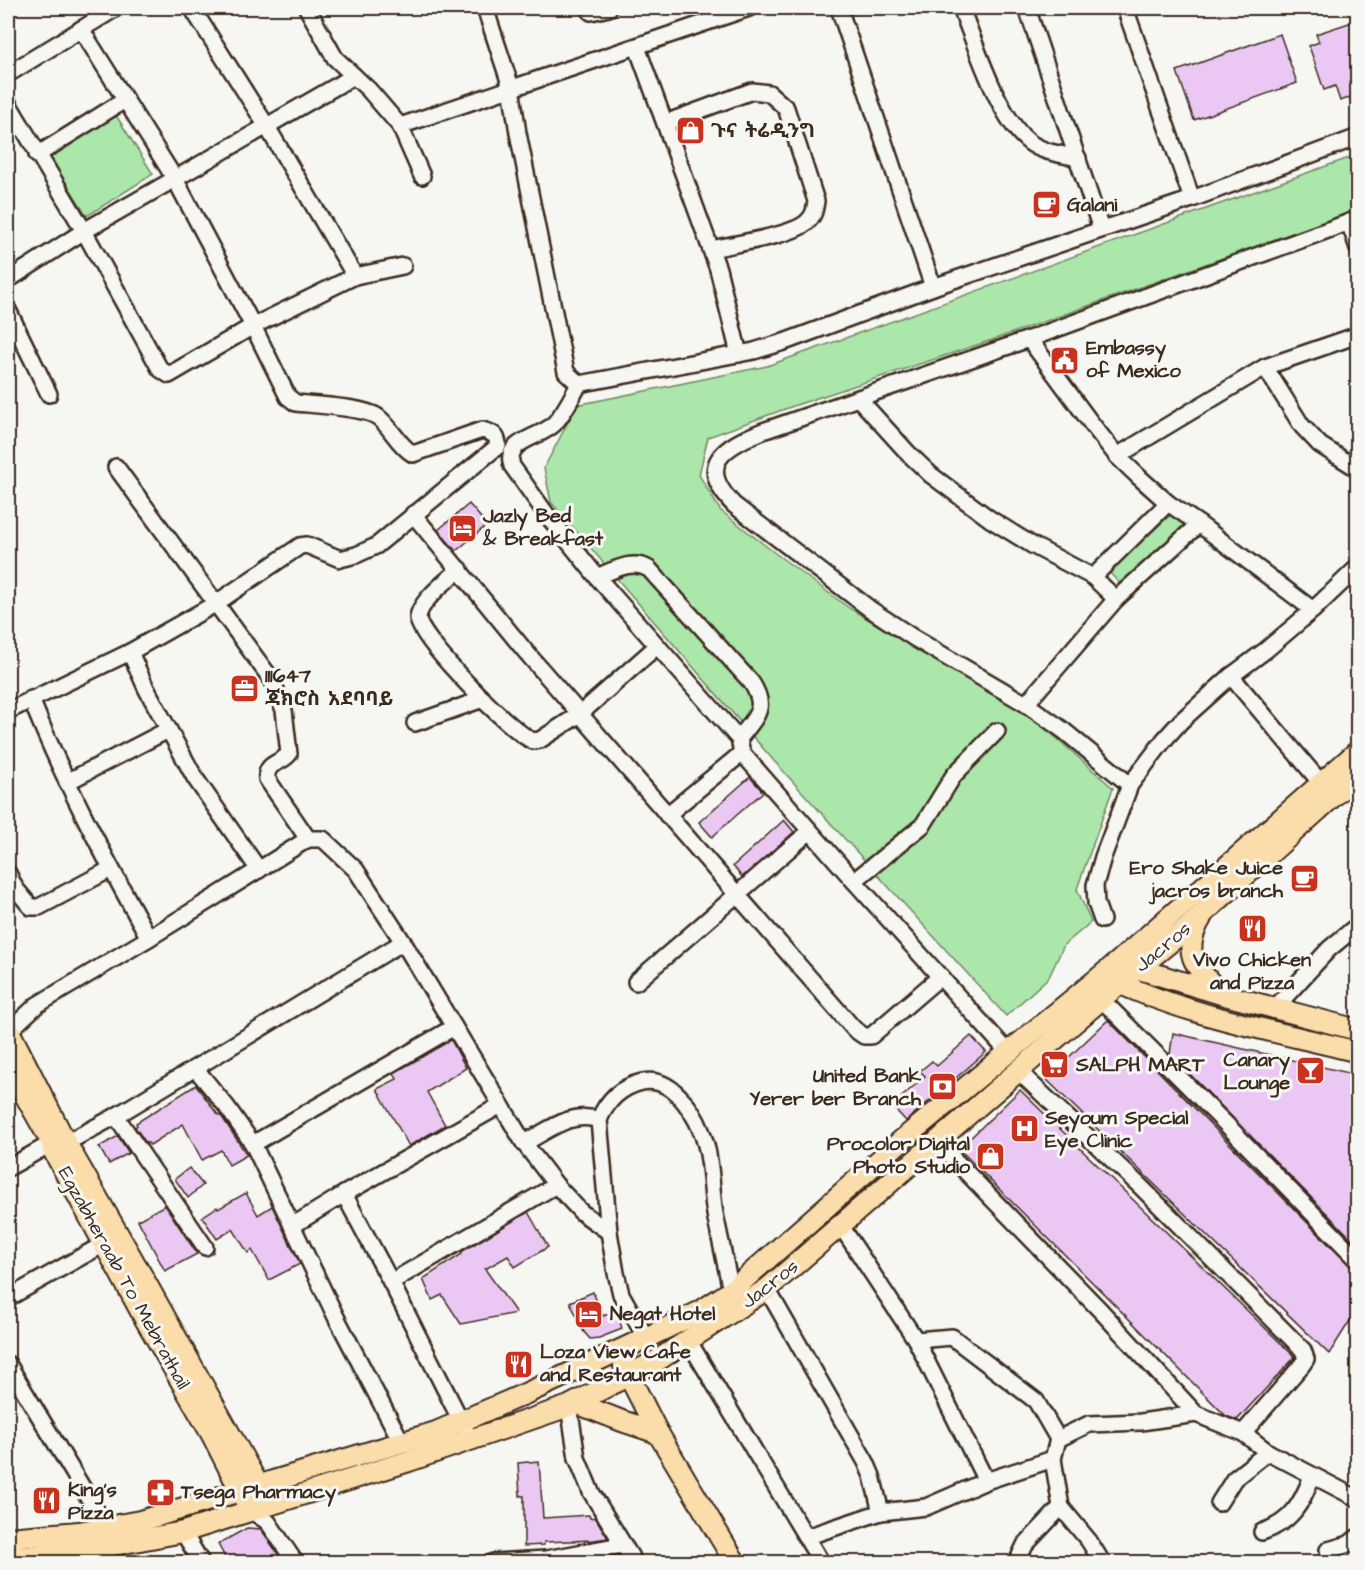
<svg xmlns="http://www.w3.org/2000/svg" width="1365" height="1570" font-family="'Architects Daughter','Noto Sans Ethiopic',sans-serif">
  <rect width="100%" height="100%" fill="#f6f6f2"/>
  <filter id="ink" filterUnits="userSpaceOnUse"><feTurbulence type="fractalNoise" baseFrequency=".0167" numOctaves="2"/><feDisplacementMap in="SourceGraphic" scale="12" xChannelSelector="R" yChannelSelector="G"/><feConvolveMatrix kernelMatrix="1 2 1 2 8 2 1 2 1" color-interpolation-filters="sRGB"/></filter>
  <g filter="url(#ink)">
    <g fill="#abe6ab" stroke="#738864" stroke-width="1.5">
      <path d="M112 109 153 174 87 216 46 151Z"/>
      <path d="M1357 155V210L995 339 796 405 708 437 699 475 720 510 775 553 849 608 1035 719 1113 788 1077 889 1091 922 1064 945 1049 977 1006 1016 774 761 551 502 544 468 577 405 767 366Z"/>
      <path d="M1173 513 1186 528 1122 586 1108 571Z"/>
    </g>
    <g fill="#ebc8f4" stroke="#3b2a1e" stroke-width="1.5">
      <path d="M1358 20V95L1340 101 1335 86 1324 90 1309 46 1319 42 1316 34Z"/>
      <path d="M1280 34 1297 83 1194 120 1177 71Z"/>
      <path d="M469 504 487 525 456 551 438 530Z"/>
      <path d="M750 777 763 792 712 837 699 822Z"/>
      <path d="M784 820 794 832 742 877 733 866Z"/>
      <path d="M1108 1020 1351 1267 1358 1269V1308L1329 1354 1046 1079Z"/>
      <path d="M1173 1033 1358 1075V1149L1354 1169H1358V1245L1170 1054Z"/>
      <path d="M971 1036 986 1052 906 1121 892 1106 925 1076 920 1071 932 1061 937 1066Z"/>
      <path d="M451 1040 466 1068 427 1092 445 1125 409 1146 377 1089 397 1079 394 1073Z"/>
      <path d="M196 1085 218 1115 220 1114 247 1155 229 1165 221 1150 202 1160 183 1124 150 1145 148 1143H146L135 1127 137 1125 136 1123Z"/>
      <path d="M1020 1090 1295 1357 1237 1420 1226 1416 959 1149Z"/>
      <path d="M118 1136 129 1153 109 1164 99 1147Z"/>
      <path d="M189 1168 203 1185 188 1198 175 1179Z"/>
      <path d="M246 1193 258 1215 272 1206 300 1264 269 1280 252 1250 248 1253 233 1229 217 1239 202 1217 217 1207 218 1209Z"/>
      <path d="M165 1205 197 1254 165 1271 138 1220Z"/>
      <path d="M528 1212 548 1247 515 1267 508 1256 485 1269 516 1313 461 1324 442 1295 432 1300 423 1279 462 1254 461 1252Z"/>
      <path d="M593 1292 603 1316 617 1311 622 1329 599 1338 590 1339 584 1332 570 1302Z"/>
      <path d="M539 1461 543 1518 589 1515 590 1518 595 1517 608 1538 594 1540 544 1542V1545L524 1546V1496H520L518 1463Z"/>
      <path d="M247 1528 261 1529 284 1563H228L218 1544Z"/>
    </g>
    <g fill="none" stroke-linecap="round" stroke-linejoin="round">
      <defs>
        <g id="minor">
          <path d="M192 8 266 125 355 276"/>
          <path d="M307 8 335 58 369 90 400 126 422 176"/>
          <path d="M485 8 511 87 518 133 566 372 579 384 754 351 784 342 933 287 1192 199 1358 137"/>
          <path d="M839 8 933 287"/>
          <path d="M1027 8 1101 229"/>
          <path d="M1125 8 1192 199"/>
          <path d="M591 12 609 8"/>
          <path d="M964 16C978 51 1000 120 1029 142 1043 153 1062 154 1078 158"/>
          <path d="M637 47 718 269 739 354"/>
          <path d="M8 74 116 8"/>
          <path d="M8 103 84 231 160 369 169 375 253 326 355 276 403 266"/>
          <path d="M665 123 752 91 769 93 786 108 816 201C815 209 814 216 807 222 792 236 733 244 711 249"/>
          <path d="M400 126 749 8"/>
          <path d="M37 155 125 100"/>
          <path d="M1349 222 1358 248"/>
          <path d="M8 280 84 231 354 76"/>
          <path d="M8 310 49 394"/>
          <path d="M1029 339 1091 423 1117 456 1140 478 1168 503 1199 524 1313 610"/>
          <path d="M1265 367 1302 426 1320 445 1358 469"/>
          <path d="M579 384C572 397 565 412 554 424 541 438 503 440 512 466L547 515 597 577 739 739 742 753 854 881 1008 1052"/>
          <path d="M859 399 908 453 931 475 990 519 1032 545 1093 577 1116 599"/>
          <path d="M1117 456 1265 367 1358 335"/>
          <path d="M116 467 272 680 284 710 289 754C281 764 265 762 267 779L308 839"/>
          <path d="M413 514 526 652 854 1029 864 1036H871L941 976"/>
          <path d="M460 569C448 580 419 601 418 618 418 638 512 733 533 741L540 740 580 714 657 646"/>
          <path d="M597 577C614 570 632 559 649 569L751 682C769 709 755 717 739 739"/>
          <path d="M1093 577 1168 503"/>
          <path d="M130 652 146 688 195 778 259 870"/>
          <path d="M1231 676 1321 783"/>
          <path d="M31 699C64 782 106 860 149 938"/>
          <path d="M1026 704 1116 599 1199 524"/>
          <path d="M8 711 130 652 215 604 300 546 307 545 340 559 356 555 376 546 498 446C498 435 493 433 482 430L413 454C397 444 392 428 378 417 364 407 315 405 296 403L288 397 253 326 175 179 81 29"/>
          <path d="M415 723 483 699"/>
          <path d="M67 782 168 730"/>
          <path d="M1130 785 1063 730 1026 704 914 638 870 609 734 505C695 465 723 447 763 431L1029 339 1358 219"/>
          <path d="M667 815 742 753"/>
          <path d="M8 873 15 888 31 907H39L111 869"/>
          <path d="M854 881 923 825 954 775 997 731"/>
          <path d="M1102 920 1096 903 1095 885 1103 857 1130 785 1164 740 1181 721 1231 676 1266 650 1313 610 1358 567"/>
          <path d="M636 982 810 831"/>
          <path d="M1101 999 1224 1122 1358 1260"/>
          <path d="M1274 1009 1329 949 1358 925"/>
          <path d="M8 1032 37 1005 149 938 308 839H323L356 870 403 942 524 1143 556 1185 581 1212 609 1232"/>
          <path d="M195 1068 227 1107 253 1144 336 1317 402 1443"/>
          <path d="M1018 1071 1140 1186 1303 1350 1306 1359 1302 1365 1243 1433"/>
          <path d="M116 1116 205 1247"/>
          <path d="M66 1143 116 1116 403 942"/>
          <path d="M524 1143C548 1131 571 1110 599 1120"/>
          <path d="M938 1143 1101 1311 1196 1414 1243 1433 1268 1452 1358 1499"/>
          <path d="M253 1144 454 1027"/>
          <path d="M8 1168 52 1143"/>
          <path d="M344 1194 391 1282 466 1431"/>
          <path d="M292 1226 344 1194 501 1105"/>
          <path d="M841 1226 916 1340 986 1481"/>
          <path d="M391 1282 556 1185"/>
          <path d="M767 1289 866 1462 872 1476 881 1512"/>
          <path d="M8 1298 104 1244"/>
          <path d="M646 1338 621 1294 616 1273 609 1232 599 1120C607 1100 621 1087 642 1082 675 1075 699 1119 706 1145 712 1167 711 1191 715 1214 720 1239 726 1265 731 1291"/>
          <path d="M688 1340 821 1562"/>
          <path d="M916 1340 952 1337 1036 1401 1058 1439 1053 1459 1061 1507 1089 1541 1102 1562"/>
          <path d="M8 1364 106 1527"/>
          <path d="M569 1406 577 1458 591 1492 634 1562"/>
          <path d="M1058 1439 1089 1424 1141 1422 1196 1414"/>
          <path d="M1219 1503 1234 1479 1268 1452"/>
          <path d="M250 1510 268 1522 295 1562"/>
          <path d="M183 1532 201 1562"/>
          <path d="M1262 1532C1292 1522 1302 1503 1312 1476"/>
          <path d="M806 1537 881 1512 926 1507 986 1481 1053 1459"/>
          <path d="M1328 1550 1349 1544 1358 1537"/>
          <path d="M493 1562 546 1559 622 1545"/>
          <path d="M1017 1562 1025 1545 1061 1507"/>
        </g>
        <g id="major">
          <path d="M1201 918C1180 953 1196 967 1220 993"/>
          <path d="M1129 966 1221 994 1358 1030"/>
          <path d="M1110 979C1187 1016 1275 1031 1358 1052"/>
          <path d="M8 1029 66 1143 142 1276 265 1497"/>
          <path d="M8 1065 52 1143 53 1150 145 1319 212 1435 246 1502"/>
          <path d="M624 1366 658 1433 735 1562"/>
          <path d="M576 1403 622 1421 658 1433"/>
          <path d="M8 1538 79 1532 140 1521 436 1432 527 1393 646 1338 701 1311 731 1291 902 1140 1118 962 1358 751"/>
          <path d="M8 1559 92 1549 183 1532 409 1461 569 1406 658 1360 767 1289 1120 983 1185 930 1358 774"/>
        </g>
      </defs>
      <use href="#minor" stroke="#3b2a1e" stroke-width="20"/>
      <use href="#major" stroke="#3b2a1e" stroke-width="24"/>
      <use href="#minor" stroke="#f6f6f2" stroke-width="15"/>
      <use href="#major" stroke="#fbddab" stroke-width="20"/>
    </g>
  </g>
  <defs>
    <symbol id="shop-square" viewBox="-11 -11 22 22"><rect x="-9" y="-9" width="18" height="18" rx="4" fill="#c8321e" stroke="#f6f6f2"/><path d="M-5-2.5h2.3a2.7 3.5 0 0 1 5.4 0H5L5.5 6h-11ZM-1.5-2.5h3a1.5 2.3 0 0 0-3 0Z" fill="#fff"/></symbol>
    <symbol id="cafe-square" viewBox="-11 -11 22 22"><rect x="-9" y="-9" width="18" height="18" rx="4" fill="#c8321e" stroke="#f6f6f2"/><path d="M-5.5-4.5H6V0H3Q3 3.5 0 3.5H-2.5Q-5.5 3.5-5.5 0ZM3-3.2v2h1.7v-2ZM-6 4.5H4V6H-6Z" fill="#fff"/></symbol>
    <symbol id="civic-square" viewBox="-11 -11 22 22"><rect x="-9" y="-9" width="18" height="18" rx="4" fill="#c8321e" stroke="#f6f6f2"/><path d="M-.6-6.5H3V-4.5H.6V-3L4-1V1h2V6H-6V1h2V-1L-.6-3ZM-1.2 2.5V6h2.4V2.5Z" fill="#fff"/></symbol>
    <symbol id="hotel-square" viewBox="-11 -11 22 22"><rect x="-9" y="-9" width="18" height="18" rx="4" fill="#c8321e" stroke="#f6f6f2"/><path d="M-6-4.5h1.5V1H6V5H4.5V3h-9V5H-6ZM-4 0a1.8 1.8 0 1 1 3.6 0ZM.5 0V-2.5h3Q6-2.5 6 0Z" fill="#fff"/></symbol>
    <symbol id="office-square" viewBox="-11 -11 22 22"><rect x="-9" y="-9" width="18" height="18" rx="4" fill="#c8321e" stroke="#f6f6f2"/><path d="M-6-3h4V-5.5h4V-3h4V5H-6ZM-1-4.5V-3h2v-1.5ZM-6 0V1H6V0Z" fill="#fff"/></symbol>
    <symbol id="restaurant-square" viewBox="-11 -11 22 22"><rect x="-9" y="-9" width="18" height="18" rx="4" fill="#c8321e" stroke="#f6f6f2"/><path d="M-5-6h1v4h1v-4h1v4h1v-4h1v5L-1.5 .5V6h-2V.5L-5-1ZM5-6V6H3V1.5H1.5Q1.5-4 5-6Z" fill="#fff"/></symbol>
    <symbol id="supermarket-square" viewBox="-11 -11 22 22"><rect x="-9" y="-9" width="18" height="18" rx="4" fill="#c8321e" stroke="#f6f6f2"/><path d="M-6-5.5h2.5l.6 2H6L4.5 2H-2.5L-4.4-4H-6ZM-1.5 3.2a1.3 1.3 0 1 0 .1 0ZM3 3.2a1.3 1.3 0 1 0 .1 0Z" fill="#fff"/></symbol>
    <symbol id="bar-square" viewBox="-11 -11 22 22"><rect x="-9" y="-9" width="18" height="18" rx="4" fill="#c8321e" stroke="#f6f6f2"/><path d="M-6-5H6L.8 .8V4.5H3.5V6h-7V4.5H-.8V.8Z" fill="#fff"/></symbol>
    <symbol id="bank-square" viewBox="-11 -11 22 22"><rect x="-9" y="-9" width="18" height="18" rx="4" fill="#c8321e" stroke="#f6f6f2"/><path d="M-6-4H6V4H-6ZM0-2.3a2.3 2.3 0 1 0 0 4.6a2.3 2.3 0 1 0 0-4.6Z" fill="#fff"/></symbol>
    <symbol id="hospital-square" viewBox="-11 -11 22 22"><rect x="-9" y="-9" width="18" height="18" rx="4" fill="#c8321e" stroke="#f6f6f2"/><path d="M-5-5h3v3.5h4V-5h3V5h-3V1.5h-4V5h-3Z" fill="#fff"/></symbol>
    <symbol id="pharmacy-square" viewBox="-11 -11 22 22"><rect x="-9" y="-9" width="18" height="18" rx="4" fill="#c8321e" stroke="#f6f6f2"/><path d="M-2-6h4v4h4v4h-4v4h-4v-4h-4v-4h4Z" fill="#fff"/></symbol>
  </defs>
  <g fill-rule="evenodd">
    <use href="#shop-square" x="674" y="114" width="33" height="33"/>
    <use href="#cafe-square" x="1030" y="188" width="33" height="33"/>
    <use href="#civic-square" x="1048" y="344" width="33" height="33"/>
    <use href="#hotel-square" x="446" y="512" width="33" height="33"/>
    <use href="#office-square" x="228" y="672" width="33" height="33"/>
    <use href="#cafe-square" x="1288" y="862" width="33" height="33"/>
    <use href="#restaurant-square" x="1236" y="912" width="33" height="33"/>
    <use href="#supermarket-square" x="1038" y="1048" width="33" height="33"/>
    <use href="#bar-square" x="1294" y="1054" width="33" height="33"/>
    <use href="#bank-square" x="926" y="1070" width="33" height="33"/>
    <use href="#hospital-square" x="1008" y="1112" width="33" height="33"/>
    <use href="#shop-square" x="974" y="1140" width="33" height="33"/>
    <use href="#hotel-square" x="572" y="1298" width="33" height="33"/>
    <use href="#restaurant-square" x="502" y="1348" width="33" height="33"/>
    <use href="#pharmacy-square" x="144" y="1476" width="33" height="33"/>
    <use href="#restaurant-square" x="30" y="1484" width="33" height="33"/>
  </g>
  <g text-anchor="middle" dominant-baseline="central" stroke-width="6" stroke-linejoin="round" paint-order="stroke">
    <g font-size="20" font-weight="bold" fill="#3b2a1e" stroke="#f6f6f2" text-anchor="start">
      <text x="711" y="131">ጉና ትሬዲንግ</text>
      <text x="1067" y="205">Galani</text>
      <text x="1086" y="348">Embassy<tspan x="1086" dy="23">of Mexico</tspan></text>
      <text x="483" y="516">Jazly Bed<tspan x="483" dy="23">&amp; Breakfast</tspan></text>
      <text x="265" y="676">111647<tspan x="265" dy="23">ጃክሮስ አደባባይ</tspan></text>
      <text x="1283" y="868" text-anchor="end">Ero Shake Juice<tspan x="1283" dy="23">jacros branch</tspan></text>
      <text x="1252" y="960" text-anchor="middle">Vivo Chicken<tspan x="1252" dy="23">and Pizza</tspan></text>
      <text x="1290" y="1060" text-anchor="end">Canary<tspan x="1290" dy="23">Lounge</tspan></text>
      <text x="1076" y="1065">SALPH MART</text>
      <text x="921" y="1076" text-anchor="end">United Bank<tspan x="921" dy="23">Yerer ber Branch</tspan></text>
      <text x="1045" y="1118">Seyoum Special<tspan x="1045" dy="23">Eye Clinic</tspan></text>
      <text x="970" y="1144" text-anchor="end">Procolor Digital<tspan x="970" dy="23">Photo Studio</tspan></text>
      <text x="610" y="1314">Negat Hotel</text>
      <text x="540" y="1352">Loza View Cafe<tspan x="540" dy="23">and Restaurant</tspan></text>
      <text x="68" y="1490">King's<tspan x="68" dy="23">Pizza</tspan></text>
      <text x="181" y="1492">Tsega Pharmacy</text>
    </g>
    <g font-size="20" fill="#3b2a1e" stroke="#f6f6f2">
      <text transform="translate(1163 947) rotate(-40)">Jacros</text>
      <text transform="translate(124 1278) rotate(61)">Egzabheraab To Mebrathail</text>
      <text transform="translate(770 1284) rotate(-38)">Jacros</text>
    </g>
  </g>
  <rect width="1365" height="1570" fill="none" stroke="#f6f6f2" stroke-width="30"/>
  <rect x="15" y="15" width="1335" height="1540" fill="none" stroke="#3b2a1e" stroke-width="2" filter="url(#ink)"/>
</svg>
